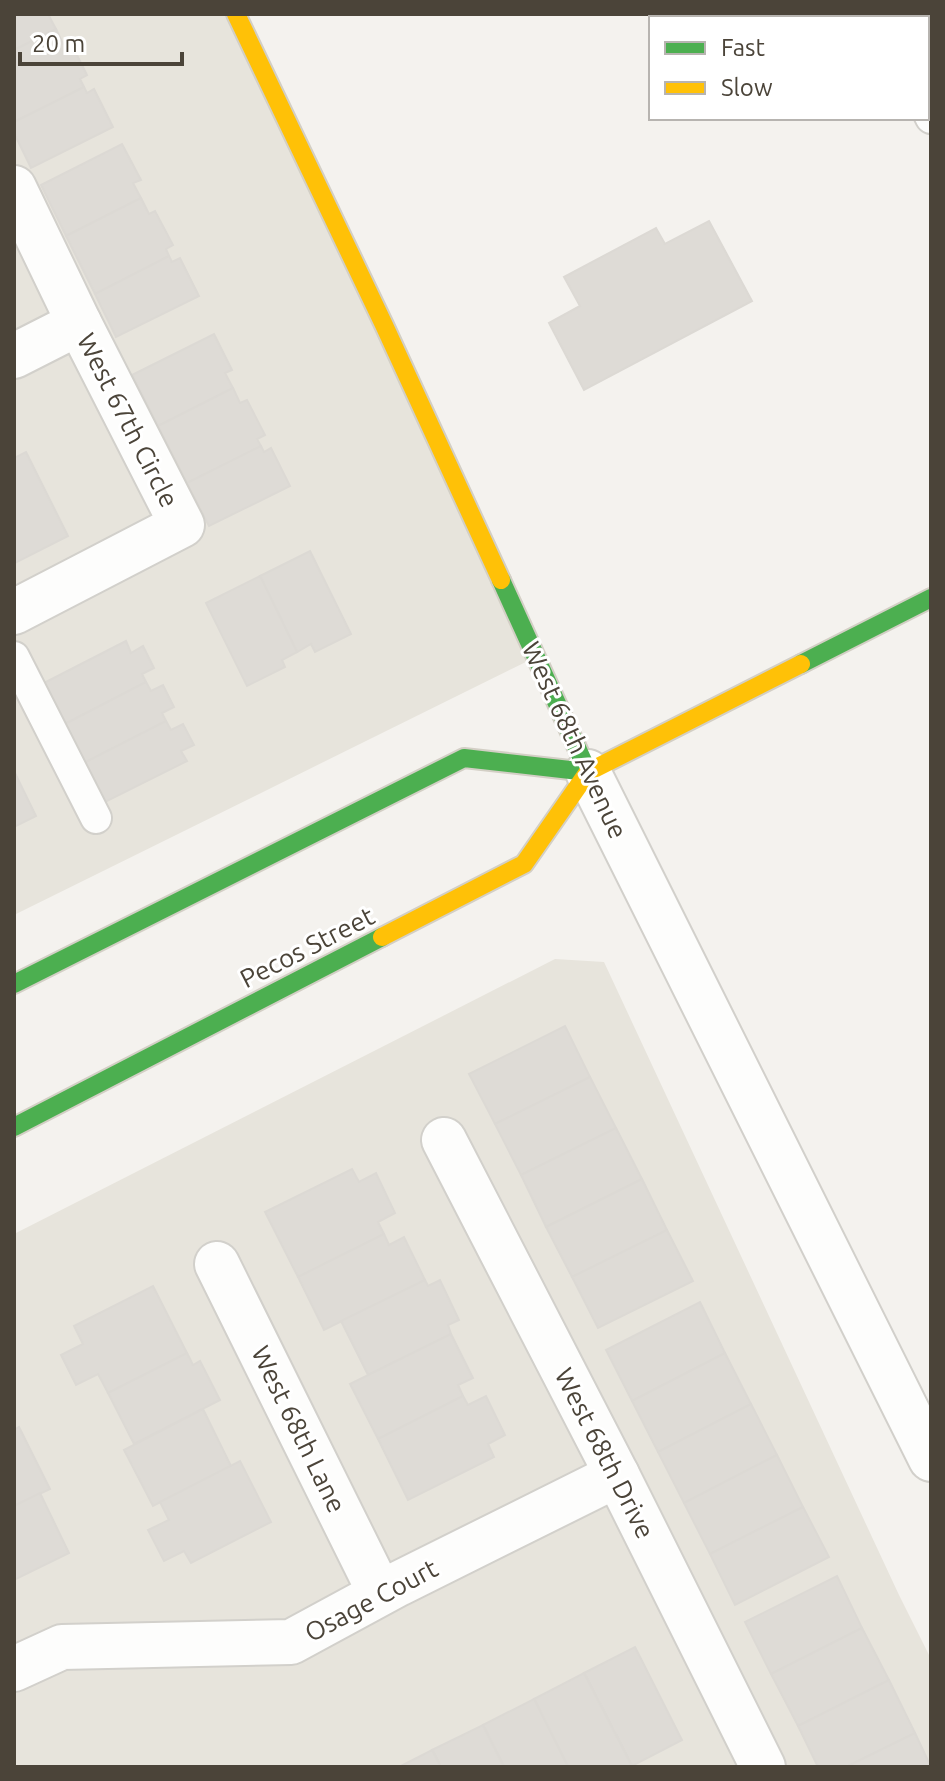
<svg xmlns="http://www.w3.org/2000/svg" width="945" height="1781" font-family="Ubuntu,sans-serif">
  <rect width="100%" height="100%" fill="#f4f2ee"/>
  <g fill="#e7e4dc">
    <path d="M14 14H236L536 657 14 915Z"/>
    <path d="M555 959 604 962 899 1595 931 1659V1767H14V1234Z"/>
  </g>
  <g fill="#dedbd6" stroke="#dcd9d4" stroke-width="2">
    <path d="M14 14H48L56 29 14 50Z"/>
    <path d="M56 29 63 44 70 41 87 75 80 79 84 87 14 122V50Z"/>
    <path d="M84 87 87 93 94 89 113 127 31 168 14 133V122Z"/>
    <path d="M122 144 141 180 133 183 141 198 66 236 41 185Z"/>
    <path d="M141 198 149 214 155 211 173 245 166 249 169 256 95 294 66 236Z"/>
    <path d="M709 221 752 301 584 390 549 323 580 306 564 277 656 228 665 244Z"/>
    <path d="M169 256 172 262 180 258 199 296 116 337 95 294Z"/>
    <path d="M214 334 232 370 225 373 233 388 158 426 132 375Z"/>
    <path d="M233 388 240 403 247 400 265 435 257 439 261 446 187 483 158 426Z"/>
    <path d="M261 446 264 452 271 448 290 486 209 526 187 483Z"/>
    <path d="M26 452 68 536 15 563 14 458Z"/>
    <path d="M310 551 351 634 315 652 311 644 297 652 260 576Z"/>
    <path d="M260 576 297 652 282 660 285 667 247 686 206 603Z"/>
    <path d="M126 641 131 653 143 646 154 668 142 674 146 682 63 725 42 684Z"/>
    <path d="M146 682 151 691 163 685 174 707 162 713 166 721 82 764 63 725Z"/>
    <path d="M166 721 171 730 183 724 194 745 181 751 187 761 103 803 82 764Z"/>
    <path d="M14 771 36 816 14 827Z"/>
    <path d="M565 1026 590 1077 495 1124 469 1074Z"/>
    <path d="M590 1077 616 1128 521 1175 495 1124Z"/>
    <path d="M616 1128 642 1179 546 1227 521 1175Z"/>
    <path d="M352 1169 359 1182 376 1173 395 1213 378 1222 384 1234 298 1277 265 1212Z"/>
    <path d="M642 1179 667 1230 572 1277 546 1227Z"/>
    <path d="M667 1230 693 1281 598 1328 572 1277Z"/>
    <path d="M384 1234 389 1245 404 1237 425 1280 324 1330 298 1277Z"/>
    <path d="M425 1280 428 1286 440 1280 459 1320 448 1325 451 1334 368 1375 341 1321Z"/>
    <path d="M153 1286 187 1353 108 1393 98 1374 76 1385 61 1355 83 1344 74 1326Z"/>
    <path d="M700 1302 725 1353 632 1401 606 1350Z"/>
    <path d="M451 1334 473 1378 458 1385 463 1396 378 1439 350 1384Z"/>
    <path d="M187 1353 193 1365 200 1361 220 1400 134 1444 108 1393Z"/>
    <path d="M725 1353 751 1404 658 1452 632 1401Z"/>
    <path d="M463 1396 468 1405 486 1396 505 1435 488 1444 494 1457 408 1500 378 1439Z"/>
    <path d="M751 1404 777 1455 684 1503 658 1452Z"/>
    <path d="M203 1409 231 1466 153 1506 124 1450Z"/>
    <path d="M19 1427 50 1489 14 1506V1430Z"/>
    <path d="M777 1455 803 1507 710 1554 684 1503Z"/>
    <path d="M240 1461 271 1522 191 1563 184 1551 164 1561 148 1530 169 1520 160 1502Z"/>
    <path d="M40 1493 69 1553 14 1580V1506Z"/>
    <path d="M803 1507 829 1557 735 1605 710 1554Z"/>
    <path d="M837 1576 862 1628 771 1674 745 1622Z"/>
    <path d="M862 1628 889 1680 798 1726 771 1674Z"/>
    <path d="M635 1647 682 1740 632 1766 584 1673Z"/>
    <path d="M584 1673 632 1766 630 1767H568L534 1699Z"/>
    <path d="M889 1680 915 1733 846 1767H818L798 1726Z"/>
    <path d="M534 1699 568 1767H504L483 1725Z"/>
    <path d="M483 1725 504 1767H441L432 1750Z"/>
    <path d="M915 1733 931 1767H846Z"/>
    <path d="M432 1750 441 1767H399Z"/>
  </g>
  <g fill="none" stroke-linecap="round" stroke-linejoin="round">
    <defs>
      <g id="lane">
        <path d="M878 14 880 18"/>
        <path d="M927 110 931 118"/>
        <path d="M14 657 96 818"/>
      </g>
      <g id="street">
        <path d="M14 188 79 323 182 525 14 612"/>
        <path d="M14 356 79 323"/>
        <path d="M588 772 931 1459"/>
        <path d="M444 1140 617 1475 763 1767"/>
        <path d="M217 1264 380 1593"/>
        <path d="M14 1669 62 1647 291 1642 398 1584 617 1475"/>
      </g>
      <g id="fast">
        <path d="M501 580 588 772"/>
        <path d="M801 664 931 598"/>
        <path d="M14 984 464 758 588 772"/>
        <path d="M14 1127 382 937"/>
      </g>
      <g id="slow">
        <path d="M236 14 384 325 501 580"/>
        <path d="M382 937 524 864 588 772 801 664"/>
      </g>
    </defs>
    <use href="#lane" stroke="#d2d0cb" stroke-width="34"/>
    <use href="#street" stroke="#d2d0cb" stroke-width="48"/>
    <use href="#fast" stroke="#d3cfc5" stroke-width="22"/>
    <use href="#slow" stroke="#d3cfc5" stroke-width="22"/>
    <use href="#lane" stroke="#fdfdfc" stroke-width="30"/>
    <use href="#street" stroke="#fdfdfc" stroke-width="44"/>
    <use href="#fast" stroke="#4caf50" stroke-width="18"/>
    <use href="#slow" stroke="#ffc107" stroke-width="18"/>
  </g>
  <g text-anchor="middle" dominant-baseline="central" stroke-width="6" stroke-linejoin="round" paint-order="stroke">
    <g font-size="26" fill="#4b4439" stroke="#fff">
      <text transform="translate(128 420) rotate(63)">West 67th Circle</text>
      <text transform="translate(575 740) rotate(65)">West 68th Avenue</text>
      <text transform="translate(307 947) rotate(-27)">Pecos Street</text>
      <text transform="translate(299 1429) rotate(64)">West 68th Lane</text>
      <text transform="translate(605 1453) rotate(63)">West 68th Drive</text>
      <text transform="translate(371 1600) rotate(-28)">Osage Court</text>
    </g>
  </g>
  <rect width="945" height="1781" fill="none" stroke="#4b4439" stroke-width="32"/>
  <rect x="649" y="16" width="280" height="104" fill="#ffffff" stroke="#b7b4b0" stroke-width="2"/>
  <rect x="665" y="42" width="40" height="12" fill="#4caf50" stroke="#b7b4b0" stroke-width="2"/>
  <text x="721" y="56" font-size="24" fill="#4b4439">Fast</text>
  <rect x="665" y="82" width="40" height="12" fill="#ffc107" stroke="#b7b4b0" stroke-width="2"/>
  <text x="721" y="96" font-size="24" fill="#4b4439">Slow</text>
  <path d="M20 52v12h162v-12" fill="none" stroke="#4b4439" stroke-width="4"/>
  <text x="32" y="52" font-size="24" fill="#4b4439" stroke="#ffffff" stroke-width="6" paint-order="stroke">20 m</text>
</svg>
